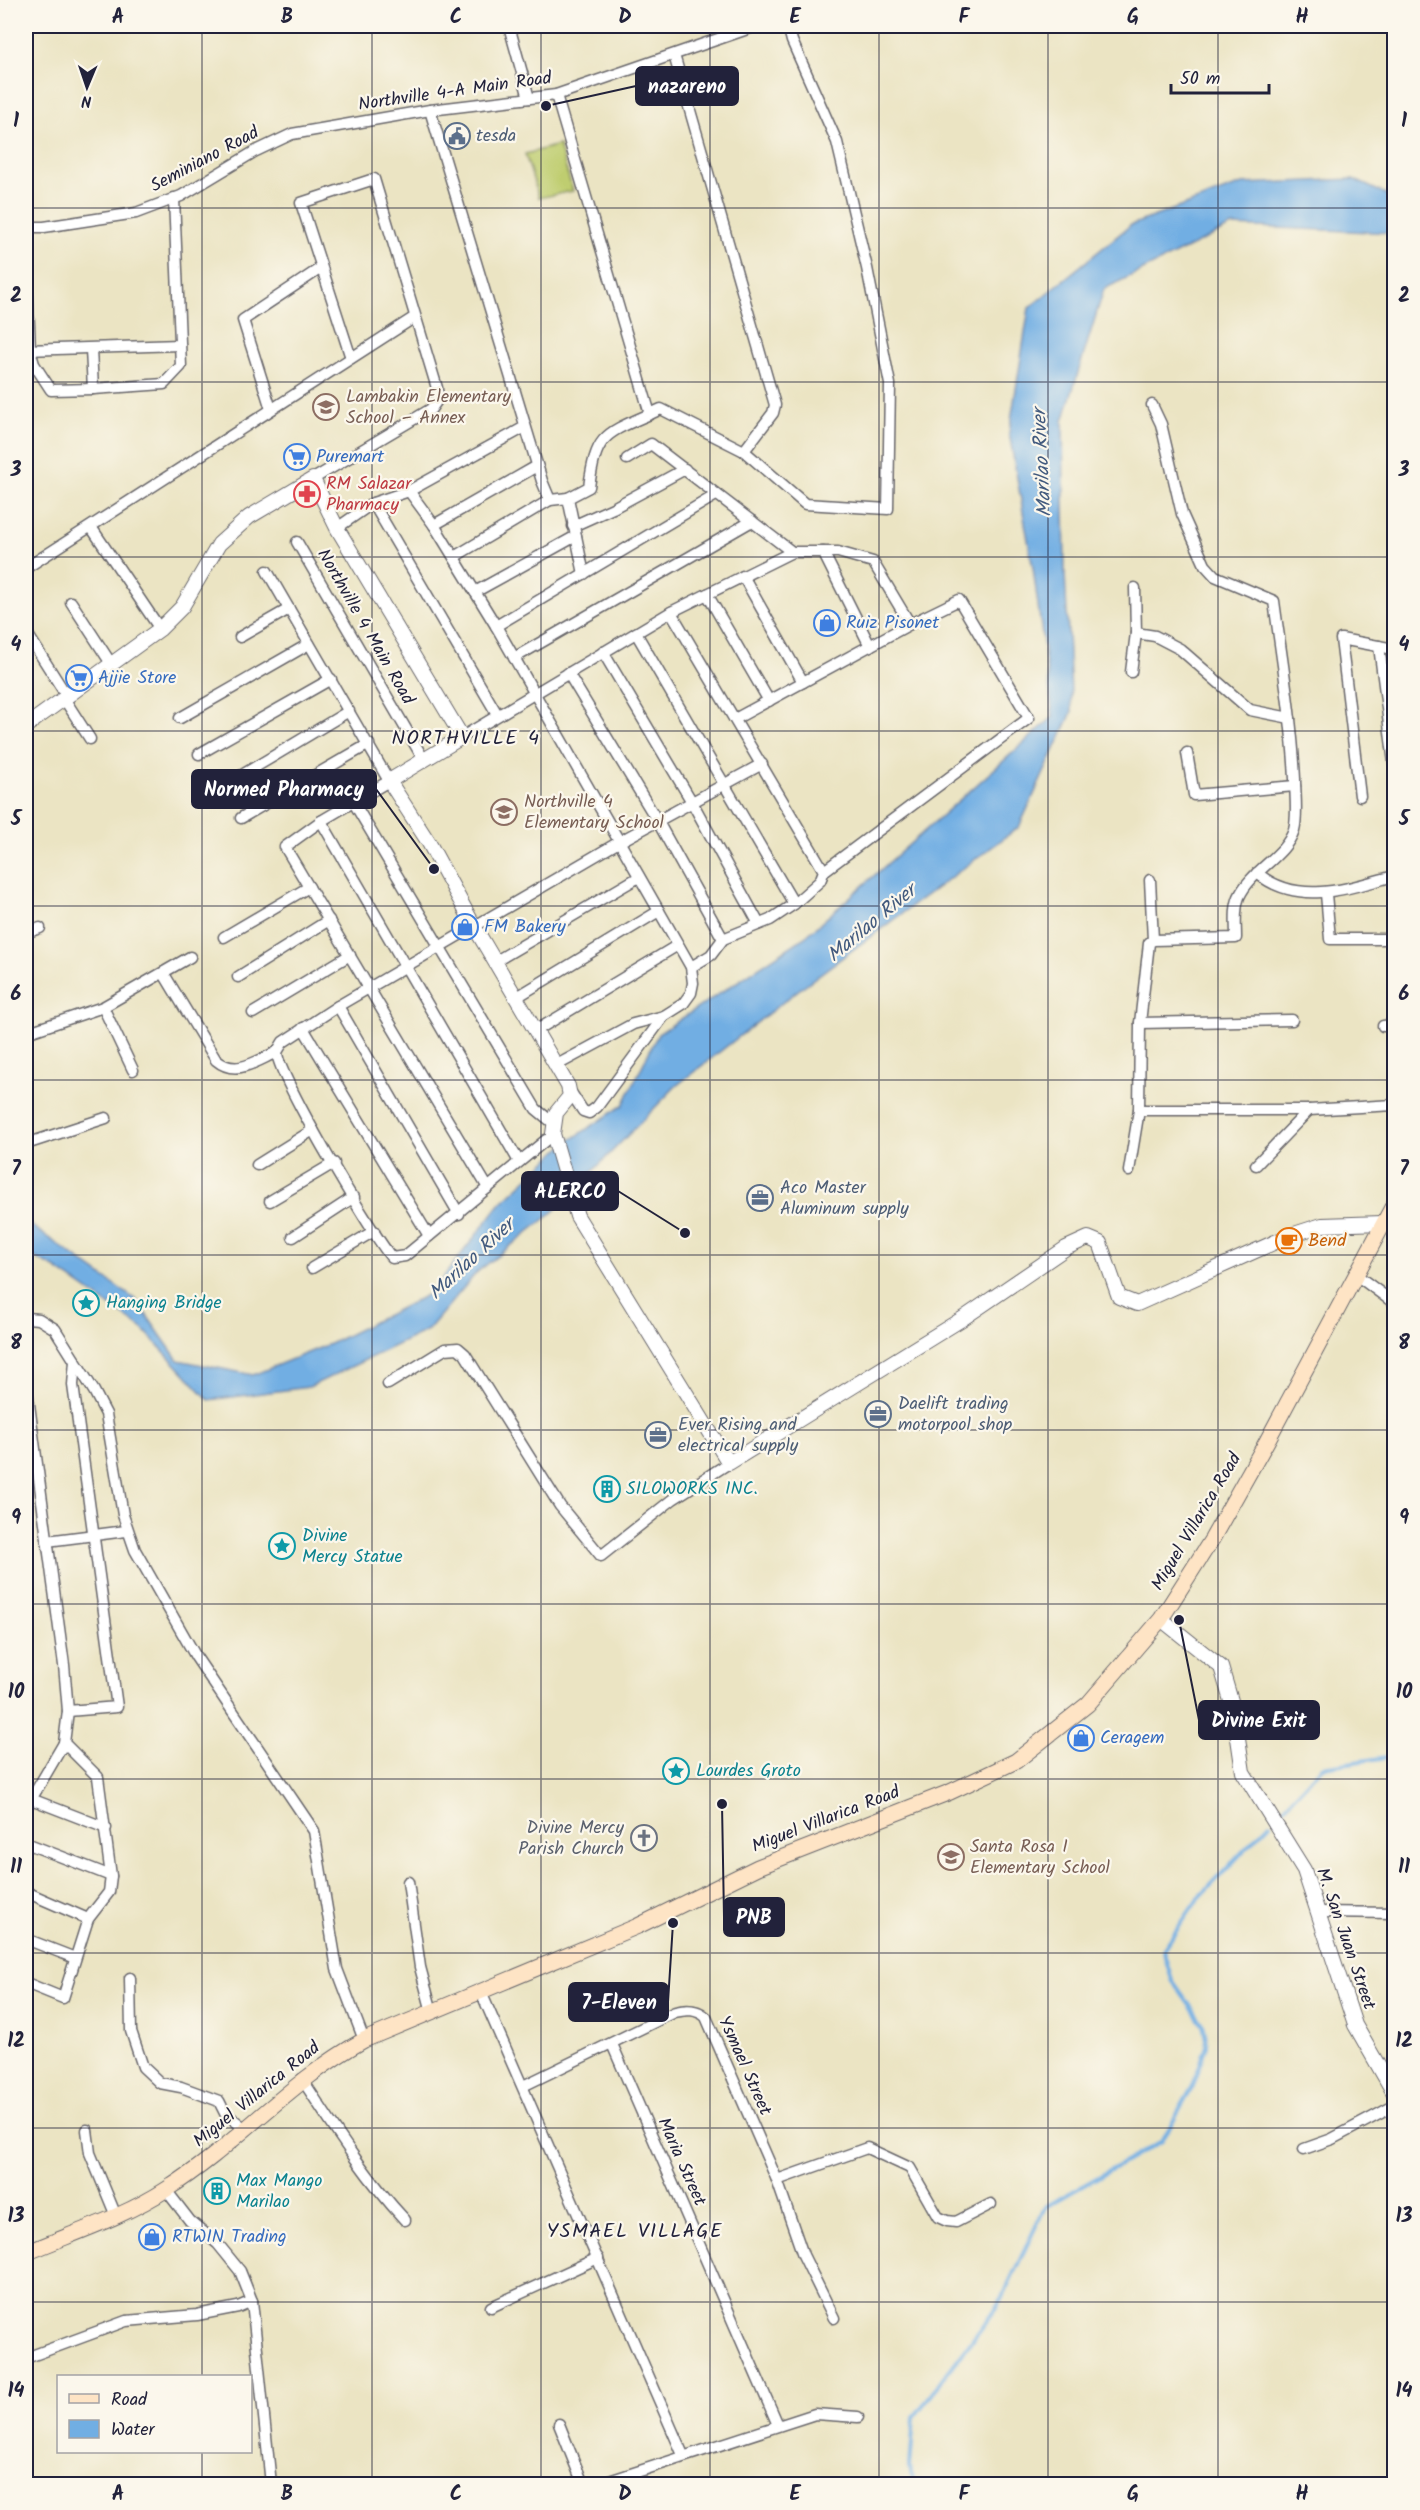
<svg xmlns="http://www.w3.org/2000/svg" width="1420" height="2510" font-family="Kalam,sans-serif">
  <rect width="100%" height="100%" fill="#fbf7ec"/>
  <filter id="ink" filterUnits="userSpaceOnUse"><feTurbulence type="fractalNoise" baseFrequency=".0167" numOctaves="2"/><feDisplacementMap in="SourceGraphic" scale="12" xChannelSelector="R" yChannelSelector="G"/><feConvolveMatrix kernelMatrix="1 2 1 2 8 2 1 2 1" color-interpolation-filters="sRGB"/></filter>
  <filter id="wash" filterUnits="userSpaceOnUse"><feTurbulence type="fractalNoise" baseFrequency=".008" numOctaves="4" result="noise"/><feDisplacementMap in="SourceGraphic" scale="24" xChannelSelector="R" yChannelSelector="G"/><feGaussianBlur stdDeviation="1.35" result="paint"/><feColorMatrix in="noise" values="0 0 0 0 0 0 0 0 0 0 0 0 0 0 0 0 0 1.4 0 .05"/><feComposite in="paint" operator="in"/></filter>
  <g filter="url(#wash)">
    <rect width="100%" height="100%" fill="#ebe4c3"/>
    <path fill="#bfcd6f" stroke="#707855" stroke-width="1.5" d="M559 145 573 191 539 198 525 154Z"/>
    <path fill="#71aee3" stroke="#4a688f" stroke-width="1.5" d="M1353 179 1394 198V233L1232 226 1104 289 1063 421 1065 574 1072 712 1019 827 801 988 676 1086 550 1215 477 1272 428 1330 309 1387 209 1400 143 1329 55 1268 26 1253V1222L136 1300 178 1360 253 1375 332 1343 431 1293 501 1203 566 1143 623 1105 658 1034 805 937 1053 717 1033 568 1009 433 1029 308 1131 225 1242 184Z"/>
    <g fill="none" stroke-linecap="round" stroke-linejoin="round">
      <g stroke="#71aee3" stroke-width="4">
        <path d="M1275 1817 1322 1767 1394 1756"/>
        <path d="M913 2484 910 2467 914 2417 998 2306 1045 2207 1162 2141 1193 2086 1207 2045 1203 2024 1172 1980 1163 1950 1198 1899 1270 1823"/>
      </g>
    </g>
  </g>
  <g filter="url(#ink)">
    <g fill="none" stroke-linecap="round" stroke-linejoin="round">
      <defs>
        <g id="minor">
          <path d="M509 26 529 98"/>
          <path d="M674 55 775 405 773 413 744 451"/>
          <path d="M556 95 650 414 661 409 744 451 805 504 888 509 890 384 867 268 837 142 792 41 788 26"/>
          <path d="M430 110 542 481 550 500 568 498 584 574"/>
          <path d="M26 227H44L136 213 181 196 254 152 292 134 430 110 556 95 756 26"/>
          <path d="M26 255 30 350 34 364 51 390 93 389"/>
          <path d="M91 349 93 389 164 384 181 366 174 198"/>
          <path d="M26 350 180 345"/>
          <path d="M271 409 243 320 321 268"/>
          <path d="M627 459 651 444 792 552"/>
          <path d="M313 479 431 409 438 399 437 388 374 179 301 203 351 358"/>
          <path d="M409 491 434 525 496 626 691 967 693 983 691 993 683 1004 664 1016 597 1107 589 1113 583 1111 570 1091"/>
          <path d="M568 498 589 487C596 435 604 434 650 414"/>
          <path d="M373 503 497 714"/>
          <path d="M434 525 537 466"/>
          <path d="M573 526 613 508 685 469"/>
          <path d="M91 527 160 629"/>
          <path d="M337 528 373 503 409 491 525 427"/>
          <path d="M297 542 424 760"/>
          <path d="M823 552 870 646"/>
          <path d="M454 557 550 500"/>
          <path d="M26 568 415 317"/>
          <path d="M267 571 389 781 321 821 285 847 488 1188"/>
          <path d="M743 576 803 682"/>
          <path d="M475 592 576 536"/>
          <path d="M707 594 769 701"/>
          <path d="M71 602 112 665"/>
          <path d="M671 612 824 871 820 881 794 904 770 920 723 939 711 955 691 967"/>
          <path d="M496 626 716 495"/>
          <path d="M636 633 794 904"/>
          <path d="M1136 633 1155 636 1180 649 1250 710 1290 718"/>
          <path d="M28 635 68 698"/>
          <path d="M240 637 289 609"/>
          <path d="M1379 646 1394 763"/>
          <path d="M603 652 692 802 759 924"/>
          <path d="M514 658 752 521"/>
          <path d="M1131 672 1136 633 1135 588"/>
          <path d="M568 673 658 822 723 939"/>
          <path d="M65 700 90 739"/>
          <path d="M180 718 309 644"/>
          <path d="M735 719 910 624 959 600 1029 718 824 871"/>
          <path d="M462 737 671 612 792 552H838L873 562 910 624"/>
          <path d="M1187 753 1194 795 1295 786"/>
          <path d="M199 754 331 679"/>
          <path d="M222 787 349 711"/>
          <path d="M1360 796 1341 639 1394 649"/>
          <path d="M354 803 536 1109 553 1123"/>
          <path d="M241 818 369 744"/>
          <path d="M321 821 518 1160"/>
          <path d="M1257 873C1298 907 1349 888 1394 876"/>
          <path d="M1150 880 1153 940"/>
          <path d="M1326 894 1330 939H1394"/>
          <path d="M26 933 40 928"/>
          <path d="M224 937 309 887"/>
          <path d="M496 961 639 877"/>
          <path d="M164 974 216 1060C236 1077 256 1061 277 1052"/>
          <path d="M238 977 329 920"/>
          <path d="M517 997 659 911"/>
          <path d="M338 1006 459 1214"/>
          <path d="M103 1007 133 1070"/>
          <path d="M253 1013 350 955"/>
          <path d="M1140 1023 1292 1020"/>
          <path d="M1383 1026 1394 1025"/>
          <path d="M303 1028 429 1236"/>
          <path d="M537 1030 678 945"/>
          <path d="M26 1033 103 1007 190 957"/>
          <path d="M557 1065 633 1024 664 1016"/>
          <path d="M1139 1110H1309L1394 1105"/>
          <path d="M546 1140 405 1256 392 1258C374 1238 276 1073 277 1052L283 1042 338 1006 619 842 762 764"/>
          <path d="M26 1144 106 1118"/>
          <path d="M257 1165 313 1130"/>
          <path d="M1256 1165 1309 1110"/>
          <path d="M1129 1171 1139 1110 1140 1023 1149 943 1153 940 1236 938C1236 924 1234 909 1239 897 1251 870 1285 857 1294 830 1298 815 1295 795 1295 779 1292 719 1282 661 1274 601L1215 576 1205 565 1182 514 1161 424 1152 405"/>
          <path d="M270 1201 334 1163"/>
          <path d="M293 1237 354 1197"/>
          <path d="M312 1268 374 1231"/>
          <path d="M1355 1274 1394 1303"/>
          <path d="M26 1318 39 1319 55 1329 94 1391 106 1414 123 1515 135 1550 196 1657 314 1831 337 1969 364 2040"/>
          <path d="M26 1382 64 1665 68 1711 64 1743 98 1777 111 1876 109 1892 88 1919 63 1998 26 1983"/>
          <path d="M388 1384 445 1349 458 1348 465 1354 560 1506 601 1556 673 1499 729 1463"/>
          <path d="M47 1541 126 1531"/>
          <path d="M68 1711 117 1707 73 1385 75 1361"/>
          <path d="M31 1799 106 1828"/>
          <path d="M26 1808 64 1743"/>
          <path d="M26 1843 111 1876"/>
          <path d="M408 1882 420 1967 432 2012"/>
          <path d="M26 1892 88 1919"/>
          <path d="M1319 1912 1394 1913"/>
          <path d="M26 1939 75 1958"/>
          <path d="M130 1978 131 2031 143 2067 160 2083 181 2087 219 2101 225 2113 244 2128"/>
          <path d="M481 1992 683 2455"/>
          <path d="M612 2044 778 2425"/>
          <path d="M302 2079C334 2128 365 2177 405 2220"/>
          <path d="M523 2086 675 2012C687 2009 697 2009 706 2017L777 2180 803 2255 834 2318"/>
          <path d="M87 2130 90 2153 116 2216"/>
          <path d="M1304 2149 1332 2139 1394 2106"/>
          <path d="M777 2180 867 2148 910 2168 938 2217 947 2221 956 2222 991 2204"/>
          <path d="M166 2190 190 2221 218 2244 240 2271 252 2301 271 2484"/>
          <path d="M491 2307 598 2258"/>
          <path d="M26 2358 126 2321 197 2315 238 2307 252 2301"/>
          <path d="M559 2424 583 2484"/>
          <path d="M600 2484 815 2414 858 2417"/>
        </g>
        <g id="tertiary">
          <path d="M26 726 160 629 182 607 219 544 249 517 313 479 337 528 462 737 389 781 429 843 474 926 568 1086 570 1096 556 1113 553 1134 577 1216 729 1463 962 1319 1066 1248 1088 1238 1100 1243 1119 1297 1137 1304 1291 1235 1322 1225 1383 1223"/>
          <path d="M1161 1619 1221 1667 1234 1711 1243 1772 1304 1870 1355 2025 1394 2093"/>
        </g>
        <path id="secondary" d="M26 2253C73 2233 124 2217 167 2189 238 2144 288 2082 364 2040L638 1926 758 1867 950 1792 1016 1761 1088 1704 1161 1619 1212 1539 1267 1441 1394 1204"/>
      </defs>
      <use href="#minor" stroke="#68666b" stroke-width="13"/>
      <use href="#tertiary" stroke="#68666b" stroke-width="16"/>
      <use href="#secondary" stroke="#68666b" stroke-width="17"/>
      <use href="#minor" stroke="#fff" stroke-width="10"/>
      <use href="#tertiary" stroke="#fff" stroke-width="14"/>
      <use href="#secondary" stroke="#fee4c5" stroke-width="15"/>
    </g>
  </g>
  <path fill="none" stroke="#22223b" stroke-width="1.5" stroke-opacity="0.55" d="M202 26V2376M372 26V2484M541 26V2484M710 26V2484M879 26V2484M1048 26V2484M1218 26V2484M26 208H1394M26 382H1394M26 557H1394M26 731H1394M26 906H1394M26 1080H1394M26 1255H1394M26 1430H1394M26 1604H1394M26 1779H1394M26 1953H1394M26 2128H1394M26 2302H1394M202 2452V2484"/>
  <defs>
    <symbol id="civic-ring" viewBox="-11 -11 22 22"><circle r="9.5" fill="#fbf7ec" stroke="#5c6f8a" stroke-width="1.5"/><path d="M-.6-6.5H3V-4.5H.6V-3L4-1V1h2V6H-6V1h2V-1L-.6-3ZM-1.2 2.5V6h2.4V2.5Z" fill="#5c6f8a"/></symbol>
    <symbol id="school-ring" viewBox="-11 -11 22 22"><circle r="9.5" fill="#fbf7ec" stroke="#8d6e63" stroke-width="1.5"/><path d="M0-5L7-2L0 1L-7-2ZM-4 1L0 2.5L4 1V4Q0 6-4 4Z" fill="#8d6e63"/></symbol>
    <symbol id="supermarket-ring" viewBox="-11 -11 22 22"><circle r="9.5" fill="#fbf7ec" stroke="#3f7fe0" stroke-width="1.5"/><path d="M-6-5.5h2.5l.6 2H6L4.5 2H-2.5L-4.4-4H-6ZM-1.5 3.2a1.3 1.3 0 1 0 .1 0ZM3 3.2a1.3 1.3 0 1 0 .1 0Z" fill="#3f7fe0"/></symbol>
    <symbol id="pharmacy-ring" viewBox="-11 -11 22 22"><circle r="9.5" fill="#fbf7ec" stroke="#e0444e" stroke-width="1.5"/><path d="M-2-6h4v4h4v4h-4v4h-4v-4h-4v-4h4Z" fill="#e0444e"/></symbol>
    <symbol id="shop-ring" viewBox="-11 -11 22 22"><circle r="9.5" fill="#fbf7ec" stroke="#3f7fe0" stroke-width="1.5"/><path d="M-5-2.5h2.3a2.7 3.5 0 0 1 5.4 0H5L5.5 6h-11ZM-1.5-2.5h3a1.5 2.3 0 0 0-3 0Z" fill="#3f7fe0"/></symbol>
    <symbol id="office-ring" viewBox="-11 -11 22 22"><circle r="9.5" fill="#fbf7ec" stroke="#5c6f8a" stroke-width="1.5"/><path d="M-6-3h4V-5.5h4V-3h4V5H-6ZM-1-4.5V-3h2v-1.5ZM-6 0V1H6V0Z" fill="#5c6f8a"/></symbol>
    <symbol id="cafe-ring" viewBox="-11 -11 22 22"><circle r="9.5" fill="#fbf7ec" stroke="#e8710a" stroke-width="1.5"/><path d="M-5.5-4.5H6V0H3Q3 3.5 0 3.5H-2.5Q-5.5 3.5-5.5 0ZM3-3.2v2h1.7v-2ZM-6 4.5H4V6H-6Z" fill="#e8710a"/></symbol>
    <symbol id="sight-ring" viewBox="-11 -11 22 22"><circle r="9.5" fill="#fbf7ec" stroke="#0f9aa8" stroke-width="1.5"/><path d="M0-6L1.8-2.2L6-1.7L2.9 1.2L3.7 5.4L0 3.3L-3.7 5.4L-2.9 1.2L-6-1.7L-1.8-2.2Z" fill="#0f9aa8"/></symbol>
    <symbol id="building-ring" viewBox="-11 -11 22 22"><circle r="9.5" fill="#fbf7ec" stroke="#0f9aa8" stroke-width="1.5"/><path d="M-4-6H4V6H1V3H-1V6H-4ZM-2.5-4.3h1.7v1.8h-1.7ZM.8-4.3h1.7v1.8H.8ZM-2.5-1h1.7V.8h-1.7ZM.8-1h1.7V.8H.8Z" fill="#0f9aa8"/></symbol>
    <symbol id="church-ring" viewBox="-11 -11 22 22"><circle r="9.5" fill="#fbf7ec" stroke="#6b7280" stroke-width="1.5"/><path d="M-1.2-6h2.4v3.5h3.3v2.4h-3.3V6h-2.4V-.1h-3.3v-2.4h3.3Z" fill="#6b7280"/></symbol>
  </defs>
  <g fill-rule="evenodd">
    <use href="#civic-ring" x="442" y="121" width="30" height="30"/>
    <use href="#school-ring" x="311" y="392" width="30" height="30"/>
    <use href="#supermarket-ring" x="282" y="442" width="30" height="30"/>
    <use href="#pharmacy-ring" x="292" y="479" width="30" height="30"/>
    <use href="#shop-ring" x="812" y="608" width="30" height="30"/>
    <use href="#supermarket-ring" x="64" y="663" width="30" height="30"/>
    <use href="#school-ring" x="489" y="797" width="30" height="30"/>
    <use href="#shop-ring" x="450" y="912" width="30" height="30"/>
    <use href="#office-ring" x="745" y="1183" width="30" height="30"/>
    <use href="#cafe-ring" x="1274" y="1226" width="30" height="30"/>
    <use href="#sight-ring" x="71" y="1288" width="30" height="30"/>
    <use href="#office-ring" x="863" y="1399" width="30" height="30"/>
    <use href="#office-ring" x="643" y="1420" width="30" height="30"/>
    <use href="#building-ring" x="592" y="1474" width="30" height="30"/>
    <use href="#sight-ring" x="267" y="1531" width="30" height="30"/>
    <use href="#shop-ring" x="1066" y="1723" width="30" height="30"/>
    <use href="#sight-ring" x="661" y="1756" width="30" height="30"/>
    <use href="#church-ring" x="629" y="1823" width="30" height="30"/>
    <use href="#school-ring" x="936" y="1842" width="30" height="30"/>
    <use href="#building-ring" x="202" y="2176" width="30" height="30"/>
    <use href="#shop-ring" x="137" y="2222" width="30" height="30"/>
  </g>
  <g text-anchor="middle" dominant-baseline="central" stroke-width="4.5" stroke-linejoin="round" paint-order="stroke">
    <g font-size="18" fill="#22223b" stroke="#fbf7ec">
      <text transform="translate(455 92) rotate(-8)">Northville 4-A Main Road</text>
      <text transform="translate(205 160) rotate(-28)">Seminiano Road</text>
      <text transform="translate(365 627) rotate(60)">Northville 4 Main Road</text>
      <text transform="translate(1197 1522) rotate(-59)">Miguel Villarica Road</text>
      <text transform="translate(826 1820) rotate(-21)">Miguel Villarica Road</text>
      <text transform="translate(1345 1939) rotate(71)">M. San Juan Street</text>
      <text transform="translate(744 2066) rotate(66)">Ysmael Street</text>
      <text transform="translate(257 2095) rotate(-39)">Miguel Villarica Road</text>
      <text transform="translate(681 2162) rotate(66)">Maria Street</text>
    </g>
    <g font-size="18" fill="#4e5e75" stroke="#fbf7ec" text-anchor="start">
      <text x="476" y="136">tesda</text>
      <text x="780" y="1188">Aco Master<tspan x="780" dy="21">Aluminum supply</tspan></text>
      <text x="898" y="1404">Daelift trading<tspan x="898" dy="21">motorpool shop</tspan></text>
      <text x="678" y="1425">Ever Rising and<tspan x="678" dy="21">electrical supply</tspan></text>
    </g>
    <g font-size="18" fill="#785e54" stroke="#fbf7ec" text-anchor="start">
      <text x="346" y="397">Lambakin Elementary<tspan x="346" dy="21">School – Annex</tspan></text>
      <text x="524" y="802">Northville 4<tspan x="524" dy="21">Elementary School</tspan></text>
      <text x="970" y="1847">Santa Rosa I<tspan x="970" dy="21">Elementary School</tspan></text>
    </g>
    <g font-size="18" fill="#366cbe" stroke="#fbf7ec" text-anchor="start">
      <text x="316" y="457">Puremart</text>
      <text x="846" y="623">Ruiz Pisonet</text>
      <text x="98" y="678">Ajjie Store</text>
      <text x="484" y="927">FM Bakery</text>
      <text x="1100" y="1738">Ceragem</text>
      <text x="172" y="2237">RTWIN Trading</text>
    </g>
    <g font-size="18" fill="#be3a42" stroke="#fbf7ec" text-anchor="start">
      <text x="326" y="484">RM Salazar<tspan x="326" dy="21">Pharmacy</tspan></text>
    </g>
    <g font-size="18" fill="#c56008" stroke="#fbf7ec" text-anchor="start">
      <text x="1308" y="1241">Bend</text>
    </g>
    <g font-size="18" fill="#0d838f" stroke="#fbf7ec" text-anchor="start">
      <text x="106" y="1303">Hanging Bridge</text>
      <text x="626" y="1489">SILOWORKS INC.</text>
      <text x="302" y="1536">Divine<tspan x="302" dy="21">Mercy Statue</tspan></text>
      <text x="696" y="1771">Lourdes Groto</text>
      <text x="236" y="2181">Max Mango<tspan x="236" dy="21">Marilao</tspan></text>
    </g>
    <g font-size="18" fill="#5b616d" stroke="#fbf7ec" text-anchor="end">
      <text x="624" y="1828">Divine Mercy<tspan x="624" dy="21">Parish Church</tspan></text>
    </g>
    <g font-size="20" font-style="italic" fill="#425a7e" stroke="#fbf7ec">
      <text transform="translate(1043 463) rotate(-93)">Marilao River</text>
      <text transform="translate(872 924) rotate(-40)">Marilao River</text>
      <text transform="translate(472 1260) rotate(-43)">Marilao River</text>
    </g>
    <g font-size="20" letter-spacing="1.5" fill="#22223b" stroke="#fbf7ec">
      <text x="466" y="739">NORTHVILLE 4</text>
      <text x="635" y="2232">YSMAEL VILLAGE</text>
    </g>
  </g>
  <path fill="none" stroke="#22223b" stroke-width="2" d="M546 106L636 86M434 869L376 789M685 1233L618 1191M1179 1620L1199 1720M722 1804L724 1917M673 1923L668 2002"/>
  <g fill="#22223b" stroke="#fbf7ec" stroke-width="2">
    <circle cx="546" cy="106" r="6"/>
    <circle cx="434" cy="869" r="6"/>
    <circle cx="685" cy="1233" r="6"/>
    <circle cx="1179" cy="1620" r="6"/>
    <circle cx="722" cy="1804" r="6"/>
    <circle cx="673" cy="1923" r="6"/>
  </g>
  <g fill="#22223b" stroke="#22223b" stroke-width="2">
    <rect x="636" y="67" width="102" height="38" rx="6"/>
    <rect x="192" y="770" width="184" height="38" rx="6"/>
    <rect x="522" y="1172" width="96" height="38" rx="6"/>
    <rect x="1199" y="1701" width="120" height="38" rx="6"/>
    <rect x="724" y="1898" width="60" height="38" rx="6"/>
    <rect x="569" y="1983" width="99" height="38" rx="6"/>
  </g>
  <g font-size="20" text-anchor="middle" font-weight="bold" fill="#fff">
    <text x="687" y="93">nazareno</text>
    <text x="284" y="796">Normed Pharmacy</text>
    <text x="570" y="1198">ALERCO</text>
    <text x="1259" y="1727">Divine Exit</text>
    <text x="754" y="1924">PNB</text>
    <text x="619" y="2009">7-Eleven</text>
  </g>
  <rect width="1420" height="2510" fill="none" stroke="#fbf7ec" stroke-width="66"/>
  <rect x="57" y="2375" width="195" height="78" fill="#fbf7ec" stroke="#a4a2a5" stroke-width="1.5"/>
  <rect x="69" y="2394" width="30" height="9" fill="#fee4c5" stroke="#a4a2a5" stroke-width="1.5"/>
  <text x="111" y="2405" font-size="18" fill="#22223b">Road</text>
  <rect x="69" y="2420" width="30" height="18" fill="#71aee3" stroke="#a4a2a5" stroke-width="1.5"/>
  <text x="111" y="2435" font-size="18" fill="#22223b">Water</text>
  <g transform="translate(87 87) rotate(182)" stroke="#fbf7ec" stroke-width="4.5" paint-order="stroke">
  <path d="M0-4.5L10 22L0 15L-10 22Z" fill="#22223b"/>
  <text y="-9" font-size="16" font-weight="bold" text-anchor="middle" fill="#22223b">N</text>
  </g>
  <path d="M1171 84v9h98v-9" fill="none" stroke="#22223b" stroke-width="3"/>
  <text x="1180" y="84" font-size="18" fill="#22223b" stroke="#fbf7ec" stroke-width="4.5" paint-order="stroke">50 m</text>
  <rect x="33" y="33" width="1354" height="2444" fill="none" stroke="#22223b" stroke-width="2"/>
  <g font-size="20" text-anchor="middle" font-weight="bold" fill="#22223b">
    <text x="118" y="23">A</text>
    <text x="287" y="23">B</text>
    <text x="456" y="23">C</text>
    <text x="625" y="23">D</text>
    <text x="795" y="23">E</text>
    <text x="964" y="23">F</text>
    <text x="1133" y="23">G</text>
    <text x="1302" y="23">H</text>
    <text x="16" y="127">1</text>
    <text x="1404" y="127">1</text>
    <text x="16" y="302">2</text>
    <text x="1404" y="302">2</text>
    <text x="16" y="476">3</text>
    <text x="1404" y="476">3</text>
    <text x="16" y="651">4</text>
    <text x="1404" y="651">4</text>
    <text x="16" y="825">5</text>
    <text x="1404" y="825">5</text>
    <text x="16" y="1000">6</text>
    <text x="1404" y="1000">6</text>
    <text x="16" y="1175">7</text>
    <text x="1404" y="1175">7</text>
    <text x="16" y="1349">8</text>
    <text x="1404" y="1349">8</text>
    <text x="16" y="1524">9</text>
    <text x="1404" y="1524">9</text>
    <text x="16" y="1698">10</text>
    <text x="1404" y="1698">10</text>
    <text x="16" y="1873">11</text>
    <text x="1404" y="1873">11</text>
    <text x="16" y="2047">12</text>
    <text x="1404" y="2047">12</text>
    <text x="16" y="2222">13</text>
    <text x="1404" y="2222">13</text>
    <text x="16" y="2397">14</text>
    <text x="1404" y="2397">14</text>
    <text x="118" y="2500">A</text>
    <text x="287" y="2500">B</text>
    <text x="456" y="2500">C</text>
    <text x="625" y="2500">D</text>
    <text x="795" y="2500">E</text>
    <text x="964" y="2500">F</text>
    <text x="1133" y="2500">G</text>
    <text x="1302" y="2500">H</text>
  </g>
</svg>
